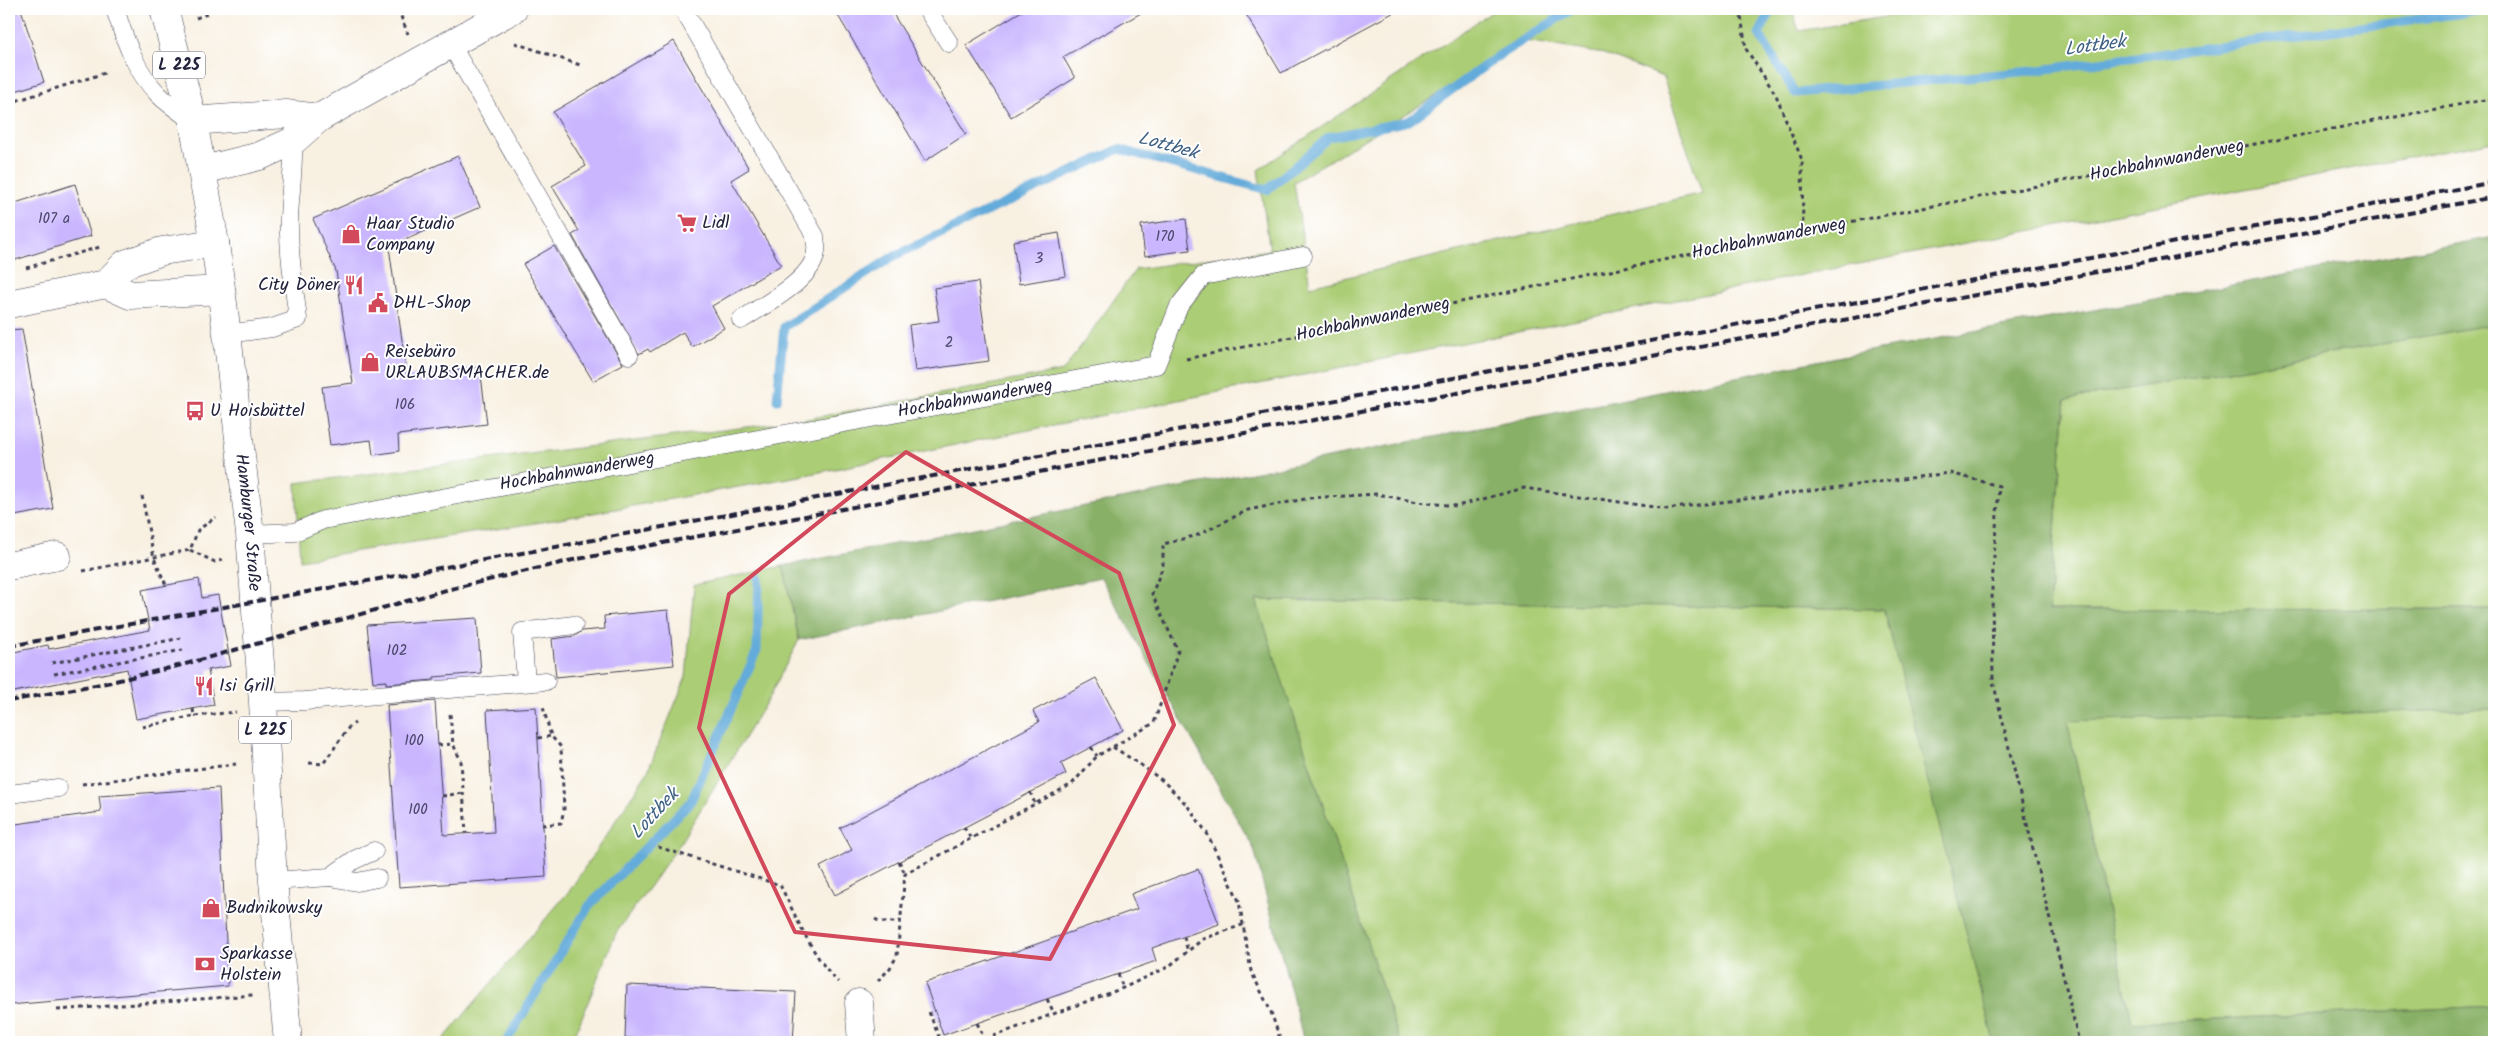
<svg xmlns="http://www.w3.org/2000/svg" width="2503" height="1051" font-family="Kalam,sans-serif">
  <rect width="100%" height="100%" fill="#fff"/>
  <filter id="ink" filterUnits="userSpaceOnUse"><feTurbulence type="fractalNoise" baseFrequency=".02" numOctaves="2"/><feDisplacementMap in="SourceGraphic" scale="10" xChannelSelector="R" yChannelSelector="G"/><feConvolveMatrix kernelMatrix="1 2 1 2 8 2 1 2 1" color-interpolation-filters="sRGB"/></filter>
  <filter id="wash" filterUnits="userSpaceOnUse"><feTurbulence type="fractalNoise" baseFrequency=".0096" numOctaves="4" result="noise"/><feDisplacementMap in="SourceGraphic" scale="20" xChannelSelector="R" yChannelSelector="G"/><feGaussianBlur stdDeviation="1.12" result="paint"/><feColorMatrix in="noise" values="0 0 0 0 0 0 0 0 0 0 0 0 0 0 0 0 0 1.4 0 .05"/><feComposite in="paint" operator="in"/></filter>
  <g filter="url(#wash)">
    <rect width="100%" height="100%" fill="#f8f0e1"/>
    <g fill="#abcd75" stroke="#667858" fill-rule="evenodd">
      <path d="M1496 9H1792L1799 31 1934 9H2494V141L1827 270 800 476 554 520 300 560 296 483 796 421 1063 371 1136 269 1270 250 1258 170ZM1526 41 1604 54 1663 77 1702 193 1310 286 1294 182Z"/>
      <path d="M2494 324V609L2049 610 2065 400Z"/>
      <path d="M783 566 799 640 767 701 677 848 616 933 572 1042H441L570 890 647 773 686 677 694 585Z"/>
      <path d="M1256 600 1885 609 1994 1042H1400Z"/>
      <path d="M2494 709V1006L2132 1023 2067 720Z"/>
    </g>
    <path fill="#88b066" stroke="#556950" d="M2494 237V324L2065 400 2049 610 2494 609V709L2067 721 2132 1023 2494 1006V1042H1994L1884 609 1256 600 1400 1042H1304L1254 849 1101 578 799 640 783 566 1847 355Z"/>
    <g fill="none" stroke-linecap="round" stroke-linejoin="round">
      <g stroke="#63abda" stroke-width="9">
        <path d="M1772 9 1759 34 1795 93 2032 71 2494 9"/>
        <path d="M777 400 784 327 894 256 1119 149 1267 190 1329 137 1409 121 1501 54 1573 9"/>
        <path d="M506 1042 589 906 691 801 757 650 759 577"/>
      </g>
    </g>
    <g id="blocks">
      <g fill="#c9b6fe">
        <path d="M9 9H21L44 82 9 93Z"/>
        <path d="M834 9H890L966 134 925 161Z"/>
        <path d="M1025 9H1148L1063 57 1075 78 1011 117 966 45Z"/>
        <path d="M1243 9H1400L1281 73Z"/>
        <path d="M674 41 749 169 731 180 781 265 712 306 724 328 692 347 683 332 650 352 648 349 639 354 572 235 579 231 552 186 586 166 553 112Z"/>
        <path d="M458 156 480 207 389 247 407 376 480 367 487 424 398 435 399 451 373 455 371 440 330 445 322 387 353 383 336 271 313 219Z"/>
        <path d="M75 184 91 236 9 262V205Z"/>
        <path d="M1186 219 1190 250 1145 256 1141 225Z"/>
        <path d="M1059 233 1066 276 1019 284 1013 241Z"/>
        <path d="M554 246 623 364 593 381 523 264Z"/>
        <path d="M978 282 989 361 915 371 909 325 939 321 934 288Z"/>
        <path d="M22 329 53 509 9 517V330Z"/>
        <path d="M199 579 202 598 218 595 231 666 208 670 214 705 136 719 127 669 9 693V653L48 645 49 649 150 630 142 590Z"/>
        <path d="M668 610 674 665 556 677 552 639 575 636 582 631 605 629 604 616Z"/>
        <path d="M477 618 481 673 434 677V680L386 684V681L373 682 367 625Z"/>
        <path d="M1096 678 1123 730 1061 763 1066 774 835 895 820 867 852 850 840 828 1039 722 1033 711Z"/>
        <path d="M435 701 444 835 494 832 487 710 536 707 546 877 399 887 387 705Z"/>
        <path d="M219 788 228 986 9 1005V825L101 812 99 796Z"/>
        <path d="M1198 869 1219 924 1152 948 1156 961 943 1035 925 983 1137 909 1131 894Z"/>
        <path d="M627 985 796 992 793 1042 625 1038Z"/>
      </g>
    </g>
  </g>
  <g filter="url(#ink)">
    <use href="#blocks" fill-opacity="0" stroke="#424154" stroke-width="1"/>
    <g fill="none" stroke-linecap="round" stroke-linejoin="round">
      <defs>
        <g id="lane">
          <path d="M115 9C125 40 135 71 159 95 169 105 182 113 193 121"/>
          <path d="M683 9 815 236C815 241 817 247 816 251 814 280 763 305 741 320"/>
          <path d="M927 9 949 43"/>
          <path d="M450 43 629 355"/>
          <path d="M227 334 272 328 298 319C294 286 288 252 289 219 290 193 294 168 293 141"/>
          <path d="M250 534 295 532 323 520 1156 365 1179 306 1203 276 1303 256"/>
          <path d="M526 682 522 632 574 625"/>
          <path d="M263 702 305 701 546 681"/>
          <path d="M9 794 58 788"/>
          <path d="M330 877 357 882 377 878"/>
          <path d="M273 881 330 877 354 860 374 851"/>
        </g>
        <g id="street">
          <path d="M193 121 286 114 319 118"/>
          <path d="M203 170 260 156 293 141 319 118 513 9"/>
          <path d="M106 284 130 295 221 290"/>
          <path d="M9 304 106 284 125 264 162 251 215 243"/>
          <path d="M9 566 57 556"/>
          <path d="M859 1003 862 1042"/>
        </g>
        <g id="primary">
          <path id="s1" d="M164 9 193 121 215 243 227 334 250 534 263 702 273 881 288 1042"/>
        </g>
      </defs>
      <use href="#lane" stroke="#424154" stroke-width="19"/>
      <use href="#street" stroke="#424154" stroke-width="29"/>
      <use href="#primary" stroke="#424154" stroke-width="29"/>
      <g stroke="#424154" stroke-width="3" stroke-dasharray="4 4" stroke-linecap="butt">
        <path d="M398 9 408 34"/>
        <path d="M1740 9 1746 49 1776 95 1802 160 1803 231"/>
        <path d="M196 18 207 14"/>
        <path d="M515 43 583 66"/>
        <path d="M9 103 105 73"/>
        <path d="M26 268 100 247"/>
        <path d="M1186 359 1803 231 2494 98"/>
        <path d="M142 496 154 558 166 585"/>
        <path d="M190 550 215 562 223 560"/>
        <path d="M83 571 190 550 198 530 216 517"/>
        <path d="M52 663 181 638"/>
        <path d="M54 674 183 650"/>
        <path d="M193 709 194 716 236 712"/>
        <path d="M450 714 453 744 461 761 466 833"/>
        <path d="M142 727 194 716"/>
        <path d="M538 738 551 736"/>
        <path d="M438 745 453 744"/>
        <path d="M1091 747 1097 756"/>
        <path d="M1113 747 1141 765 1163 781 1187 805 1207 833 1239 901 1251 971 1271 1012 1281 1042"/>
        <path d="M309 763 323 764 349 727 355 723"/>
        <path d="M82 784 236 764"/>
        <path d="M1030 792 1036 806"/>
        <path d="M442 796 463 793"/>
        <path d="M542 825 561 823 564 809 561 747 551 736 543 707"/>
        <path d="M964 827 971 839"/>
        <path d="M658 847 780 885C797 918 812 956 838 982"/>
        <path d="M899 861 905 874"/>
        <path d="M875 919 881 922H900"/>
        <path d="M1184 937 1188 952"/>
        <path d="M1118 974 1123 988"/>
        <path d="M878 981 890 968 897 956 905 874 1072 784 1097 756 1154 723 1178 651 1152 594 1163 566V544L1198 535 1248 510 1310 498 1377 494 1417 502 1457 506 1524 488 1667 509 1950 473 1999 486 1992 585 1993 681 2079 1042"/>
        <path d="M1047 999 1054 1013"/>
        <path d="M57 1010 253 995"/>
        <path d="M929 1012 941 1042"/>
        <path d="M977 1023 985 1040"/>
        <path d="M668 1042V1040"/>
        <path d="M978 1042 1123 988 1168 967 1203 939 1245 924"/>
      </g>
      <use href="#lane" stroke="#fff" stroke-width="18"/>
      <use href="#street" stroke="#fff" stroke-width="28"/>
      <use href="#primary" stroke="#fff" stroke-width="28"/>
      <g stroke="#22223b" stroke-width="4" stroke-dasharray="8 4" stroke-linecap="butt">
        <path d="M9 646 572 544 2494 182"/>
        <path d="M9 701 111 682 182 665 442 591 573 560 2494 197"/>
      </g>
    </g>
  </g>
  <path fill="none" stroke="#d1495b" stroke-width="4" stroke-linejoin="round" d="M906 452 1119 573 1174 725 1050 959 795 932 699 728 729 594Z"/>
  <defs>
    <symbol id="supermarket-bare" viewBox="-9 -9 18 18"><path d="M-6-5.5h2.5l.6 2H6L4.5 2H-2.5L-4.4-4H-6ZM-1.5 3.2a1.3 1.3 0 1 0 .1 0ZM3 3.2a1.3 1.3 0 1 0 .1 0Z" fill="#d1495b" stroke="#fff" stroke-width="2.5" paint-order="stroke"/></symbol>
    <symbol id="shop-bare" viewBox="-9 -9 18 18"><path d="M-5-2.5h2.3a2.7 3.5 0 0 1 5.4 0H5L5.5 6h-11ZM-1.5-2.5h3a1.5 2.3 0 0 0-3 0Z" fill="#d1495b" stroke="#fff" stroke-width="2.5" paint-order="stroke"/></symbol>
    <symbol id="restaurant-bare" viewBox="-9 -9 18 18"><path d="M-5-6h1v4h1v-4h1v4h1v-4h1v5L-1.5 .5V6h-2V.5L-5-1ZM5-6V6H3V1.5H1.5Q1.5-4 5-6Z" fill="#d1495b" stroke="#fff" stroke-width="2.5" paint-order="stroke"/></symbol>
    <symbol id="civic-bare" viewBox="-9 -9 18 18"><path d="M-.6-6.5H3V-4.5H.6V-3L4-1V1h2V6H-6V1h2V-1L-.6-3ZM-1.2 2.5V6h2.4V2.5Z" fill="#d1495b" stroke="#fff" stroke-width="2.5" paint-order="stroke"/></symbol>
    <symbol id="bus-bare" viewBox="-9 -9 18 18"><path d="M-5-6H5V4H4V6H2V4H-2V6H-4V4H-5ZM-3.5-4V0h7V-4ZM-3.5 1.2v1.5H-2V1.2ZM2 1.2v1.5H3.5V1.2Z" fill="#d1495b" stroke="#fff" stroke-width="2.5" paint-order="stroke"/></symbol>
    <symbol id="bank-bare" viewBox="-9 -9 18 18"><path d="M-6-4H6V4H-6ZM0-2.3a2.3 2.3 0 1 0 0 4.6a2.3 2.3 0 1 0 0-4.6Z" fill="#d1495b" stroke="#fff" stroke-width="2.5" paint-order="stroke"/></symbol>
  </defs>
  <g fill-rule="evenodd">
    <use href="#supermarket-bare" x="673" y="209" width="28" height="28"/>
    <use href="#shop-bare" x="337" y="220" width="28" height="28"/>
    <use href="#restaurant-bare" x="340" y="271" width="28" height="28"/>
    <use href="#civic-bare" x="364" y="289" width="28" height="28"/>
    <use href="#shop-bare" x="356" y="348" width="28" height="28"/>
    <use href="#bus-bare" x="181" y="397" width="28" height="28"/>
    <use href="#restaurant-bare" x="190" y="672" width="28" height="28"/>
    <use href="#shop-bare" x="197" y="894" width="28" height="28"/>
    <use href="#bank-bare" x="191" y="950" width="28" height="28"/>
  </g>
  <g text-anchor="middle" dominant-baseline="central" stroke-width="4" stroke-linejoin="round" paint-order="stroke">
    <g font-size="15" fill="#4c476c">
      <text x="54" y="219">107 a</text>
      <text x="1165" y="237">170</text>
      <text x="1039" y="259">3</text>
      <text x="949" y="343">2</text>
      <text x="405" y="405">106</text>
      <text x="397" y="651">102</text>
      <text x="414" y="741">100</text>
      <text x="418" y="810">100</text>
    </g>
    <g fill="#fff" stroke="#646476" stroke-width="1">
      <rect x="153" y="51.5" width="52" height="27" rx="4"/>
      <rect x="239" y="716.5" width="52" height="27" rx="4"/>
    </g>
    <g font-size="16" font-weight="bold" fill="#22223b">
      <text x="179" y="65">L 225</text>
      <text x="265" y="730">L 225</text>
    </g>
    <g font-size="18" fill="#22223b" stroke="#fff">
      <text transform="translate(2167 161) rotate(-11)">Hochbahnwanderweg</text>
      <text transform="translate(1769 239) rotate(-11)">Hochbahnwanderweg</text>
      <text transform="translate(1373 320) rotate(-12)">Hochbahnwanderweg</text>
      <text transform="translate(975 399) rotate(-10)">Hochbahnwanderweg</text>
      <text transform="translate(577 472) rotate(-10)">Hochbahnwanderweg</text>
      <text stroke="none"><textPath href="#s1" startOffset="521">Hamburger Straße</textPath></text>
    </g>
    <g font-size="18" fill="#22223b" stroke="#fff" text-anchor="start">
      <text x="702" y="223">Lidl</text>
      <text x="366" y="224">Haar Studio<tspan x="366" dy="21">Company</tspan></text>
      <text x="339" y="285" text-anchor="end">City Döner</text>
      <text x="393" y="303">DHL-Shop</text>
      <text x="385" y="352">Reisebüro<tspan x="385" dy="21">URLAUBSMACHER.de</tspan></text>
      <text x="210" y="411">U Hoisbüttel</text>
      <text x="219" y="686">Isi Grill</text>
      <text x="226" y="908">Budnikowsky</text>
      <text x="220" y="954">Sparkasse<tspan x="220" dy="21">Holstein</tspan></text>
    </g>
    <g font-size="19" font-style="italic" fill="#3f6083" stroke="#fff">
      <text transform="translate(2095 46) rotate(-8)">Lottbek</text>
      <text transform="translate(1168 146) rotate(15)">Lottbek</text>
      <text transform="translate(655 814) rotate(-47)">Lottbek</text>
    </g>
  </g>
  <rect width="2503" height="1051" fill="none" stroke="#fff" stroke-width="30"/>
</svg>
